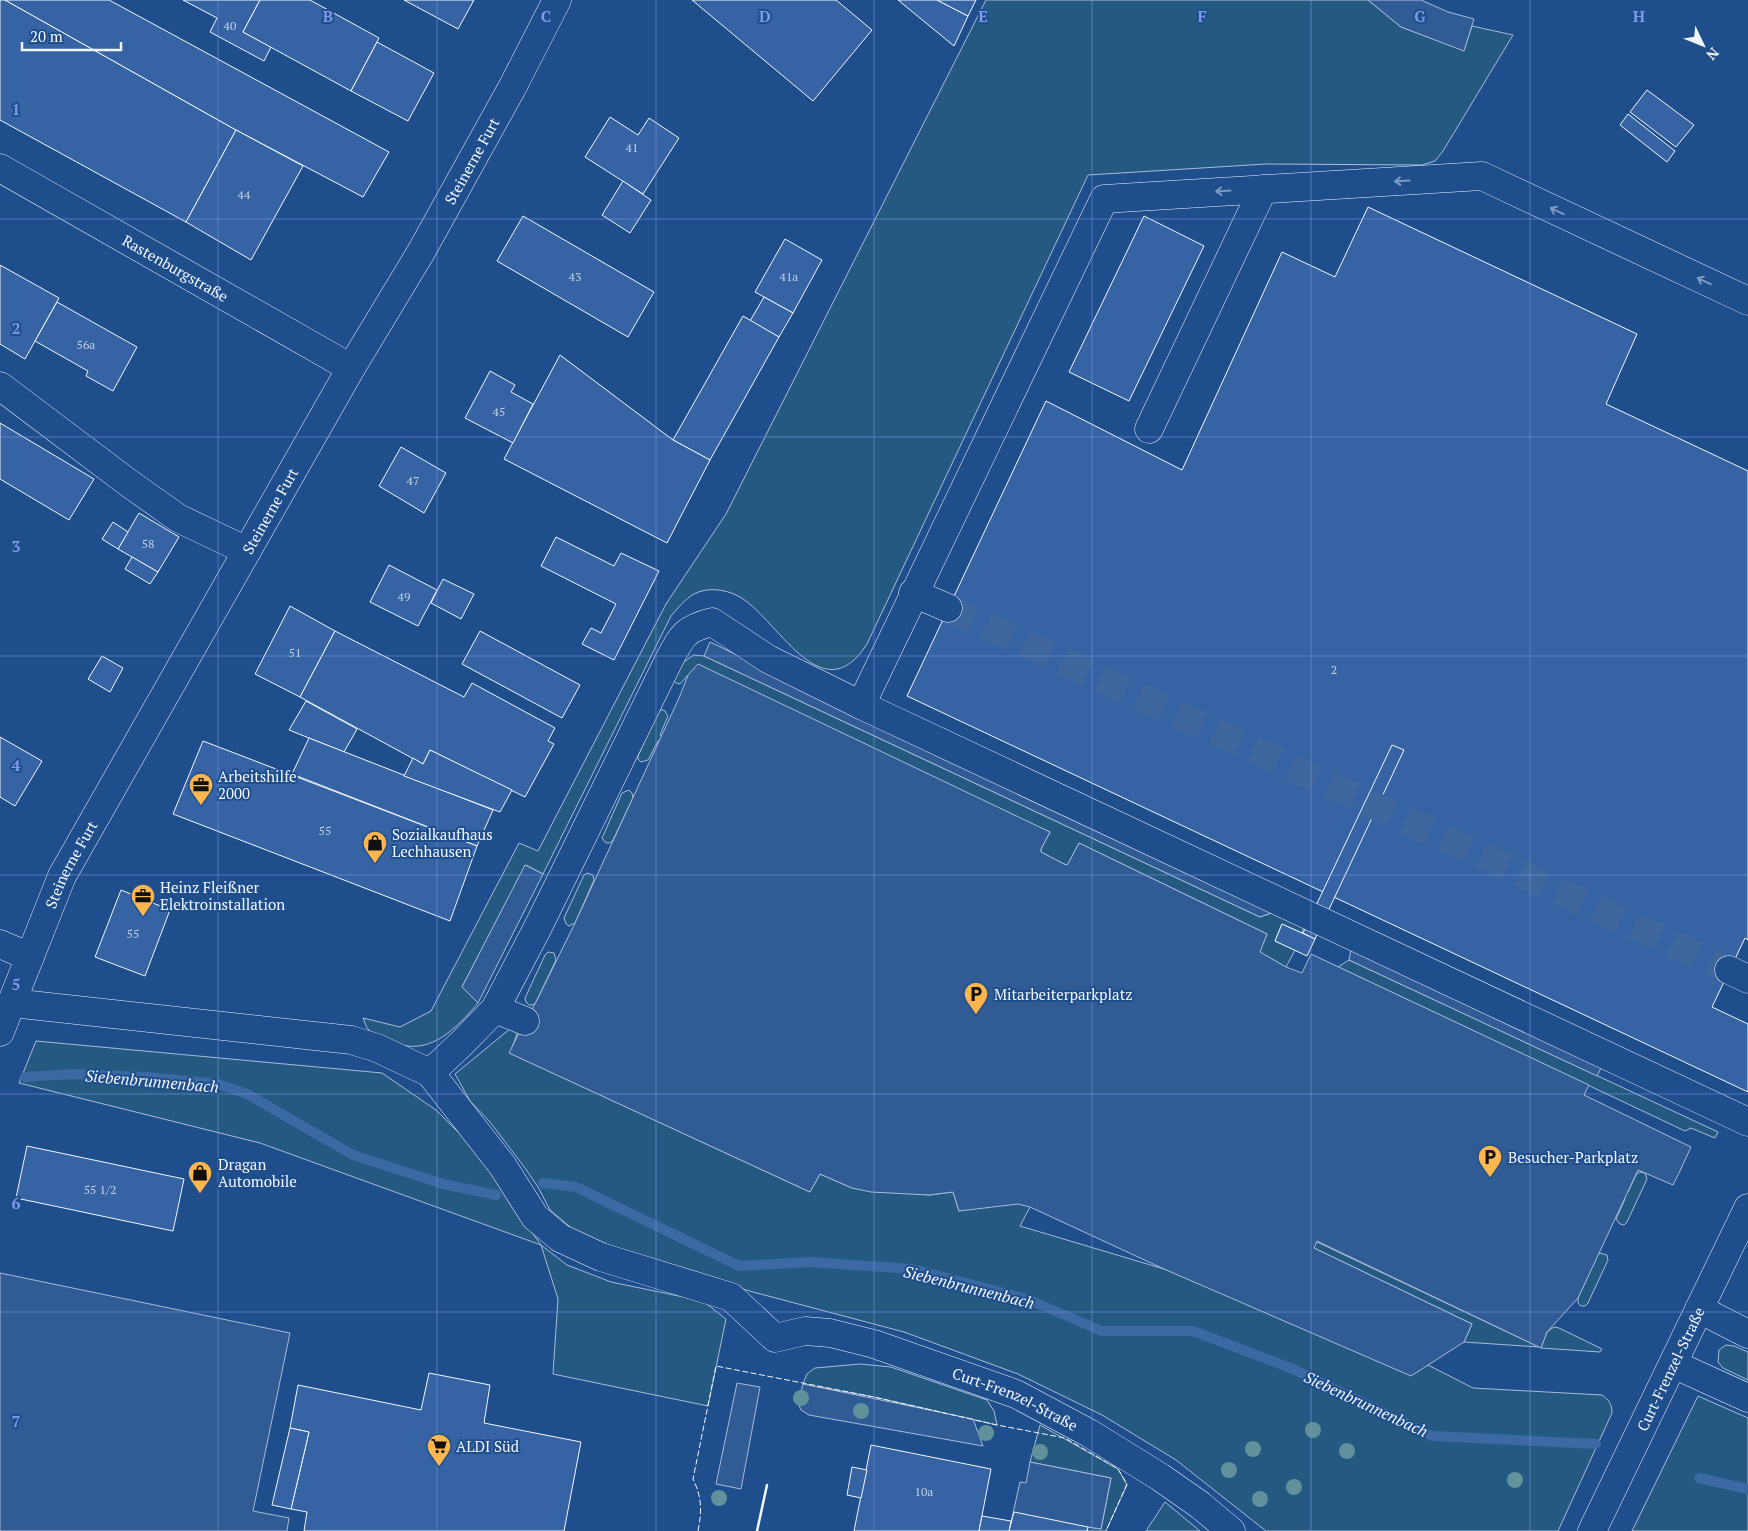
<svg xmlns="http://www.w3.org/2000/svg" width="1748" height="1531" font-family="'PT Serif',serif">
  <rect width="100%" height="100%" fill="#1f4e8c"/>
  <g fill="#245a82" stroke="#a8bbd7">
    <path d="M986 0H1368L1401 27 1464 50 1472 26 1513 35 1443 151 1435 161 1422 165 1266 164 1088 175 867 644C821 716 776 615 738 596 725 589 707 587 694 594 685 599 678 608 671 616L543 874 526 865 462 987 478 1003C461 1023 437 1050 407 1046 396 1045 382 1037 371 1032L367 1028 363 1018 400 1027 431 1011 519 843 538 851 666 604 726 514Z"/>
    <path d="M694 655 704 656 1260 917 1274 912 1304 927 1302 933 1282 924 1275 941 1295 950 1286 967 1259 952 1267 934 1079 843 1069 862 1067 865 1064 864 1041 852V849L1050 832 688 675 680 684 676 683 673 680 682 663Z"/>
    <path d="M660 710H664L668 716 660 735 967 881 965 888 658 741 648 760 641 762 638 759V756L657 713Z"/>
    <path d="M629 790 632 793 633 798 613 840 610 843H606L602 838 603 836 622 793Z"/>
    <path d="M587 873 593 875 594 880 575 923 569 926 566 924 564 918 584 875Z"/>
    <path d="M548 952 554 953 556 960 536 1002 533 1005H529L526 1002 525 998 545 955Z"/>
    <path d="M1349 960 1718 1132 1715 1138 1691 1128 1685 1131 1338 967Z"/>
    <path d="M511 1028 516 1030 517 1034 510 1053 810 1192 820 1174 852 1188 929 1195 953 1192 959 1211 1019 1193 1030 1207 1020 1226 1164 1269 1424 1363 1473 1388 1602 1395C1609 1400 1612 1404 1612 1413L1558 1531H1266L1176 1460 1102 1415 1018 1374 904 1332 753 1292 625 1254 576 1232 550 1210 538 1187 525 1168 490 1122 470 1101 455 1074Z"/>
    <path d="M36 1041 382 1073 436 1110 487 1161 521 1217 541 1245 567 1265 611 1282 703 1301 726 1319 708 1406 553 1374 558 1299 541 1245 260 1143 19 1083Z"/>
    <path d="M1392 1081 1628 1192 1636 1175 1639 1172 1645 1173 1647 1179 1627 1222 1624 1225 1620 1224 1616 1219 1625 1199 1389 1087Z"/>
    <path d="M1316 1241 1317 1242 1539 1347 1464 1342 1472 1324 1314 1248Z"/>
    <path d="M1600 1253 1607 1255 1608 1260 1588 1303 1585 1306H1581L1578 1303V1298L1597 1256Z"/>
    <path d="M1554 1327 1559 1328 1602 1349 1600 1352 1541 1348 1547 1332Z"/>
    <path d="M1726 1345 1734 1346 1748 1352V1380L1723 1368 1718 1362 1719 1350Z"/>
    <path d="M860 1364 891 1367 987 1400 994 1411 997 1425 874 1397 803 1384 807 1374 815 1368Z"/>
    <path d="M1698 1396 1748 1418V1531H1632Z"/>
    <path d="M1040 1425 1118 1469 1127 1485 1106 1531H1087L1088 1527 1101 1529 1111 1478 1030 1462Z"/>
    <path d="M1165 1502 1200 1531H1146Z"/>
  </g>
  <g fill="#305b95" stroke="#a8bbd7">
    <path d="M1368 0H1421L1448 12 1474 19 1464 51 1401 27Z"/>
    <path d="M710 642 1090 825 1274 912 1260 917 704 656Z"/>
    <path d="M698 664 1050 832 1041 849V852L1064 864 1067 865 1069 862 1079 843 1267 934 1260 952 1286 967 1302 973 1311 954 1589 1085 1584 1095 1691 1147 1680 1171 1673 1185 1638 1170 1578 1298 1547 1332 1541 1348 1317 1241 1314 1248 1472 1324 1464 1342 1411 1376 1164 1269 1030 1207 1018 1204 959 1211 953 1192 929 1195 871 1192 852 1188 820 1174 810 1192 509 1053 525 1021 536 1002 575 923 679 698 688 675Z"/>
    <path d="M525 865 543 874 478 1003 462 987Z"/>
    <path d="M1351 949 1603 1064 1597 1076 1349 960Z"/>
    <path d="M0 1273 290 1333 253 1511 289 1518 287 1531H0Z"/>
    <path d="M737 1383 760 1387 741 1489 716 1484Z"/>
    <path d="M803 1384 973 1419 983 1446 809 1415 801 1410 798 1403Z"/>
    <path d="M1030 1462 1111 1478 1101 1529 1088 1527 1087 1531H1009L1020 1482 1026 1483Z"/>
  </g>
  <g fill="none" stroke-linecap="round" stroke-linejoin="round">
    <g stroke="#3b69a3" stroke-width="10">
      <path d="M25 1077 73 1074 147 1077 218 1084 247 1094 353 1155 443 1184 496 1195"/>
      <path d="M543 1183 576 1187 739 1266 810 1262 912 1269 1027 1299 1102 1331H1193L1293 1369 1432 1436 1596 1444"/>
      <path d="M1699 1478 1748 1489"/>
    </g>
  </g>
  <g fill="#3563a3" stroke="#f2f6ff">
    <path d="M0 0H5L236 130 186 222 0 120Z"/>
    <path d="M5 0H109L389 152 363 197 236 130Z"/>
    <path d="M183 0H260L243 32 271 47 264 61 210 32 217 18Z"/>
    <path d="M260 0H310L379 38 351 91 243 32Z"/>
    <path d="M404 0H474L458 29Z"/>
    <path d="M692 0H836L872 30 813 101Z"/>
    <path d="M898 0H937L968 16 954 46Z"/>
    <path d="M937 0H976L968 16Z"/>
    <path d="M377 42 434 73 408 121 351 91Z"/>
    <path d="M1647 90 1694 125 1676 147 1630 112Z"/>
    <path d="M1628 114 1675 151 1667 162 1620 125Z"/>
    <path d="M610 117 638 135 649 118 679 138 643 194 585 157Z"/>
    <path d="M236 130 303 166 251 260 186 222Z"/>
    <path d="M623 181 651 200 630 233 602 215Z"/>
    <path d="M1368 207 1637 334 1606 404 1748 471V940L1745 938 1712 1007 1748 1024V1092L907 696 1046 401 1182 470 1282 252 1335 277Z"/>
    <path d="M523 216 654 292 628 337 497 261Z"/>
    <path d="M1144 216 1204 246 1129 401 1069 372Z"/>
    <path d="M785 239 822 260 793 313 755 292Z"/>
    <path d="M0 265 59 298 25 359 0 344Z"/>
    <path d="M764 297 793 313 779 337 750 321Z"/>
    <path d="M57 302 137 347 113 391 86 376 88 371 35 341Z"/>
    <path d="M743 316 779 337 710 460 673 440Z"/>
    <path d="M560 355 673 440 710 460 667 543 504 459Z"/>
    <path d="M490 371 515 385 511 392 533 404 513 443 465 418Z"/>
    <path d="M0 423 94 479 69 520 0 479Z"/>
    <path d="M401 447 446 473 424 513 379 486Z"/>
    <path d="M139 513 179 537 158 572 118 549Z"/>
    <path d="M113 522 128 532 118 549 102 539Z"/>
    <path d="M556 537 614 566 621 553 659 571 614 660 582 644 591 628 601 633 616 604 541 566Z"/>
    <path d="M132 557 158 572 150 584 125 569Z"/>
    <path d="M389 565 437 590 418 626 370 602Z"/>
    <path d="M443 579 474 594 461 619 431 603Z"/>
    <path d="M290 606 335 631 300 697 255 674Z"/>
    <path d="M335 631 464 697 472 683 555 728 548 741 554 744 525 797 430 750 423 764 300 697Z"/>
    <path d="M480 631 580 685 562 718 462 664Z"/>
    <path d="M102 656 123 668 110 692 88 679Z"/>
    <path d="M306 701 357 729 344 752 289 730Z"/>
    <path d="M0 737 42 761 15 806 0 797Z"/>
    <path d="M309 738 493 810 477 846 292 774Z"/>
    <path d="M203 741 477 846 450 921 173 814Z"/>
    <path d="M1392 745 1404 750 1315 939 1303 933Z"/>
    <path d="M430 750 512 790 500 812 404 776 413 758 423 764Z"/>
    <path d="M121 890 170 910 145 976 95 957Z"/>
    <path d="M1282 924 1315 939 1307 956 1275 941Z"/>
    <path d="M27 1146 184 1179 173 1231 16 1198Z"/>
    <path d="M429 1373 490 1385 484 1423 581 1442 564 1531H304L307 1512 291 1509 309 1432 290 1428 298 1385 421 1410Z"/>
    <path d="M290 1428 309 1432 291 1509 272 1505Z"/>
    <path d="M871 1445 991 1469 979 1531H854Z"/>
    <path d="M852 1467 867 1470 861 1498 847 1495Z"/>
    <path d="M1014 1512 1088 1527 1087 1531H1009Z"/>
    <path d="M982 1516 1011 1521 1009 1531H979Z"/>
  </g>
  <g fill="none" stroke-linecap="round" stroke-linejoin="round">
    <path stroke="#3f679d" stroke-width="28" stroke-dasharray="28 14" stroke-linecap="butt" d="M948 608 1729 970"/>
    <defs>
      <g id="minor">
        <path id="s1" d="M0 168 351 368"/>
        <path d="M1748 301 1482 176 1104 199 861 705 1748 1122"/>
        <path d="M0 386 130 484 178 518 247 551"/>
        <path d="M1149 429 1263 189"/>
        <path d="M913 593 948 608"/>
        <path d="M0 944 30 957"/>
        <path d="M1729 970 1748 979"/>
        <path id="s2" d="M12 1003 351 1040 377 1048 430 1073 502 1165 535 1217 560 1238 601 1257 731 1297 775 1338 805 1331 830 1333 874 1344 1016 1394 1089 1433 1160 1477 1200 1505 1231 1531"/>
        <path d="M495 1009 525 1021"/>
        <path id="s3" d="M0 1032 62 876 351 368 421 252 513 86 557 0"/>
        <path d="M430 1073 462 1043 495 1009 537 929 669 660C682 636 684 629 712 622L768 659 861 705"/>
        <path d="M1699 1309 1748 1334"/>
        <path d="M1673 1364 1748 1398"/>
        <path id="s4" d="M1592 1531 1748 1208"/>
      </g>
    </defs>
    <use href="#minor" stroke="#f2f6ff" stroke-width="29"/>
    <use href="#minor" stroke="#1f4e8c" stroke-width="28"/>
    <path stroke="#f2f6ff" stroke-width="1" stroke-dasharray="6 2.5" stroke-linecap="butt" d="M698 1531C702 1511 702 1497 693 1479L716 1366 874 1397 997 1425 1065 1438 1118 1469 1127 1484 1106 1531"/>
    <path stroke="#f2f6ff" stroke-width="2.5" d="M757 1531 767 1485"/>
  </g>
  <g fill="#61919a">
    <circle cx="801" cy="1398" r="8"/>
    <circle cx="861" cy="1411" r="8"/>
    <circle cx="1313" cy="1430" r="8"/>
    <circle cx="986" cy="1433" r="8"/>
    <circle cx="1253" cy="1449" r="8"/>
    <circle cx="1347" cy="1451" r="8"/>
    <circle cx="1040" cy="1452" r="8"/>
    <circle cx="1229" cy="1470" r="8"/>
    <circle cx="1515" cy="1480" r="8"/>
    <circle cx="1294" cy="1487" r="8"/>
    <circle cx="719" cy="1498" r="8"/>
    <circle cx="1260" cy="1499" r="8"/>
  </g>
  <defs><path id="oneway-shaft" d="M-6 0H5M1.5-3L5.5 0L1.5 3" fill="none" stroke-width="1.6" stroke-linecap="round" stroke-linejoin="round" transform="scale(1.25)"/></defs>
  <g stroke="#7e9ac0">
    <use href="#oneway-shaft" transform="translate(1402 181) rotate(177)"/>
    <use href="#oneway-shaft" transform="translate(1223 191) rotate(176)"/>
    <use href="#oneway-shaft" transform="translate(1557 211) rotate(-155)"/>
    <use href="#oneway-shaft" transform="translate(1704 281) rotate(-155)"/>
  </g>
  <path fill="none" stroke="#7d9aea" stroke-width="1" stroke-opacity="0.55" d="M218 0V1531M437 0V1531M656 0V1531M874 0V1531M1092 0V1531M1311 0V1531M1530 0V1531M0 219H1748M0 437H1748M0 656H1748M0 875H1748M0 1094H1748M0 1312H1748"/>
  <defs>
    <symbol id="office-pin" viewBox="-11 -11 22 30"><path d="M0 17L-7.5 6A9.5 9.5 0 1 1 7.5 6Z" fill="#ffb74d" stroke="#1f4e8c"/><path d="M-6-3h4V-5.5h4V-3h4V5H-6ZM-1-4.5V-3h2v-1.5ZM-6 0V1H6V0Z" fill="#111"/></symbol>
    <symbol id="shop-pin" viewBox="-11 -11 22 30"><path d="M0 17L-7.5 6A9.5 9.5 0 1 1 7.5 6Z" fill="#ffb74d" stroke="#1f4e8c"/><path d="M-5-2.5h2.3a2.7 3.5 0 0 1 5.4 0H5L5.5 6h-11ZM-1.5-2.5h3a1.5 2.3 0 0 0-3 0Z" fill="#111"/></symbol>
    <symbol id="parking-pin" viewBox="-11 -11 22 30"><path d="M0 17L-7.5 6A9.5 9.5 0 1 1 7.5 6Z" fill="#ffb74d" stroke="#1f4e8c"/><path d="M-3.5-5.5H1a3.5 3.5 0 0 1 0 7H-1V5.5H-3.5ZM-1-3.4V-.6H.8a1.4 1.4 0 0 0 0-2.8Z" fill="#111"/></symbol>
    <symbol id="supermarket-pin" viewBox="-11 -11 22 30"><path d="M0 17L-7.5 6A9.5 9.5 0 1 1 7.5 6Z" fill="#ffb74d" stroke="#1f4e8c"/><path d="M-6-5.5h2.5l.6 2H6L4.5 2H-2.5L-4.4-4H-6ZM-1.5 3.2a1.3 1.3 0 1 0 .1 0ZM3 3.2a1.3 1.3 0 1 0 .1 0Z" fill="#111"/></symbol>
  </defs>
  <g fill-rule="evenodd">
    <use href="#office-pin" x="187" y="771" width="28" height="38"/>
    <use href="#shop-pin" x="361" y="829" width="28" height="38"/>
    <use href="#office-pin" x="129" y="882" width="28" height="38"/>
    <use href="#parking-pin" x="962" y="980" width="28" height="38"/>
    <use href="#parking-pin" x="1476" y="1143" width="28" height="38"/>
    <use href="#shop-pin" x="186" y="1159" width="28" height="38"/>
    <use href="#supermarket-pin" x="425" y="1432" width="28" height="38"/>
  </g>
  <g text-anchor="middle" dominant-baseline="central" stroke-width="4" stroke-linejoin="round" paint-order="stroke">
    <g font-size="12" fill="#c3d1e8">
      <text x="230" y="25">40</text>
      <text x="632" y="147">41</text>
      <text x="244" y="194">44</text>
      <text x="575" y="276">43</text>
      <text x="789" y="276">41a</text>
      <text x="86" y="344">56a</text>
      <text x="499" y="411">45</text>
      <text x="413" y="480">47</text>
      <text x="148" y="543">58</text>
      <text x="404" y="596">49</text>
      <text x="295" y="652">51</text>
      <text x="1334" y="669">2</text>
      <text x="325" y="830">55</text>
      <text x="133" y="933">55</text>
      <text x="100" y="1189">55 1/2</text>
      <text x="924" y="1491">10a</text>
    </g>
    <g font-size="15" fill="#f2f6ff" stroke="#1f4e8c">
      <text stroke="none"><textPath href="#s3" startOffset="992">Steinerne Furt</textPath></text>
      <text stroke="none"><textPath href="#s1" startOffset="202">Rastenburgstraße</textPath></text>
      <text stroke="none"><textPath href="#s3" startOffset="588">Steinerne Furt</textPath></text>
      <text stroke="none"><textPath href="#s3" startOffset="182">Steinerne Furt</textPath></text>
      <text stroke="none"><textPath href="#s4" startOffset="180">Curt-Frenzel-Straße</textPath></text>
      <text stroke="none"><textPath href="#s2" startOffset="1132">Curt-Frenzel-Straße</textPath></text>
    </g>
    <g font-size="15" fill="#f2f6ff" stroke="#1f4e8c" text-anchor="start">
      <text x="218" y="776">Arbeitshilfe<tspan x="218" dy="17">2000</tspan></text>
      <text x="392" y="834">Sozialkaufhaus<tspan x="392" dy="17">Lechhausen</tspan></text>
      <text x="160" y="887">Heinz Fleißner<tspan x="160" dy="17">Elektroinstallation</tspan></text>
      <text x="994" y="994">Mitarbeiterparkplatz</text>
      <text x="1508" y="1157">Besucher-Parkplatz</text>
      <text x="218" y="1164">Dragan<tspan x="218" dy="17">Automobile</tspan></text>
      <text x="456" y="1446">ALDI Süd</text>
    </g>
    <g font-size="16" font-style="italic" fill="#f2f6ff" stroke="#1f4e8c">
      <text transform="translate(152 1081) rotate(5)">Siebenbrunnenbach</text>
      <text transform="translate(969 1287) rotate(14)">Siebenbrunnenbach</text>
      <text transform="translate(1366 1404) rotate(25)">Siebenbrunnenbach</text>
    </g>
  </g>
  <g font-size="16" text-anchor="middle" font-weight="bold" fill="#7d9aea" stroke="#1f4e8c" stroke-width="4" stroke-linejoin="round" paint-order="stroke">
    <text x="328" y="22">B</text>
    <text x="546" y="22">C</text>
    <text x="765" y="22">D</text>
    <text x="983" y="22">E</text>
    <text x="1202" y="22">F</text>
    <text x="1420" y="22">G</text>
    <text x="1639" y="22">H</text>
    <text x="16" y="115">1</text>
    <text x="16" y="334">2</text>
    <text x="16" y="552">3</text>
    <text x="16" y="771">4</text>
    <text x="16" y="990">5</text>
    <text x="16" y="1209">6</text>
    <text x="16" y="1427">7</text>
  </g>
  <g transform="translate(1703 45) rotate(133)" stroke="#1f4e8c" stroke-width="4" paint-order="stroke">
  <path d="M0-4L9 19L0 12L-9 19Z" fill="#f2f6ff"/>
  <text y="-8" font-size="14" font-weight="bold" text-anchor="middle" fill="#f2f6ff">N</text>
  </g>
  <path d="M22 42v8h99v-8" fill="none" stroke="#f2f6ff" stroke-width="2.5"/>
  <text x="30" y="42" font-size="15" fill="#f2f6ff" stroke="#1f4e8c" stroke-width="4" paint-order="stroke">20 m</text>
</svg>
